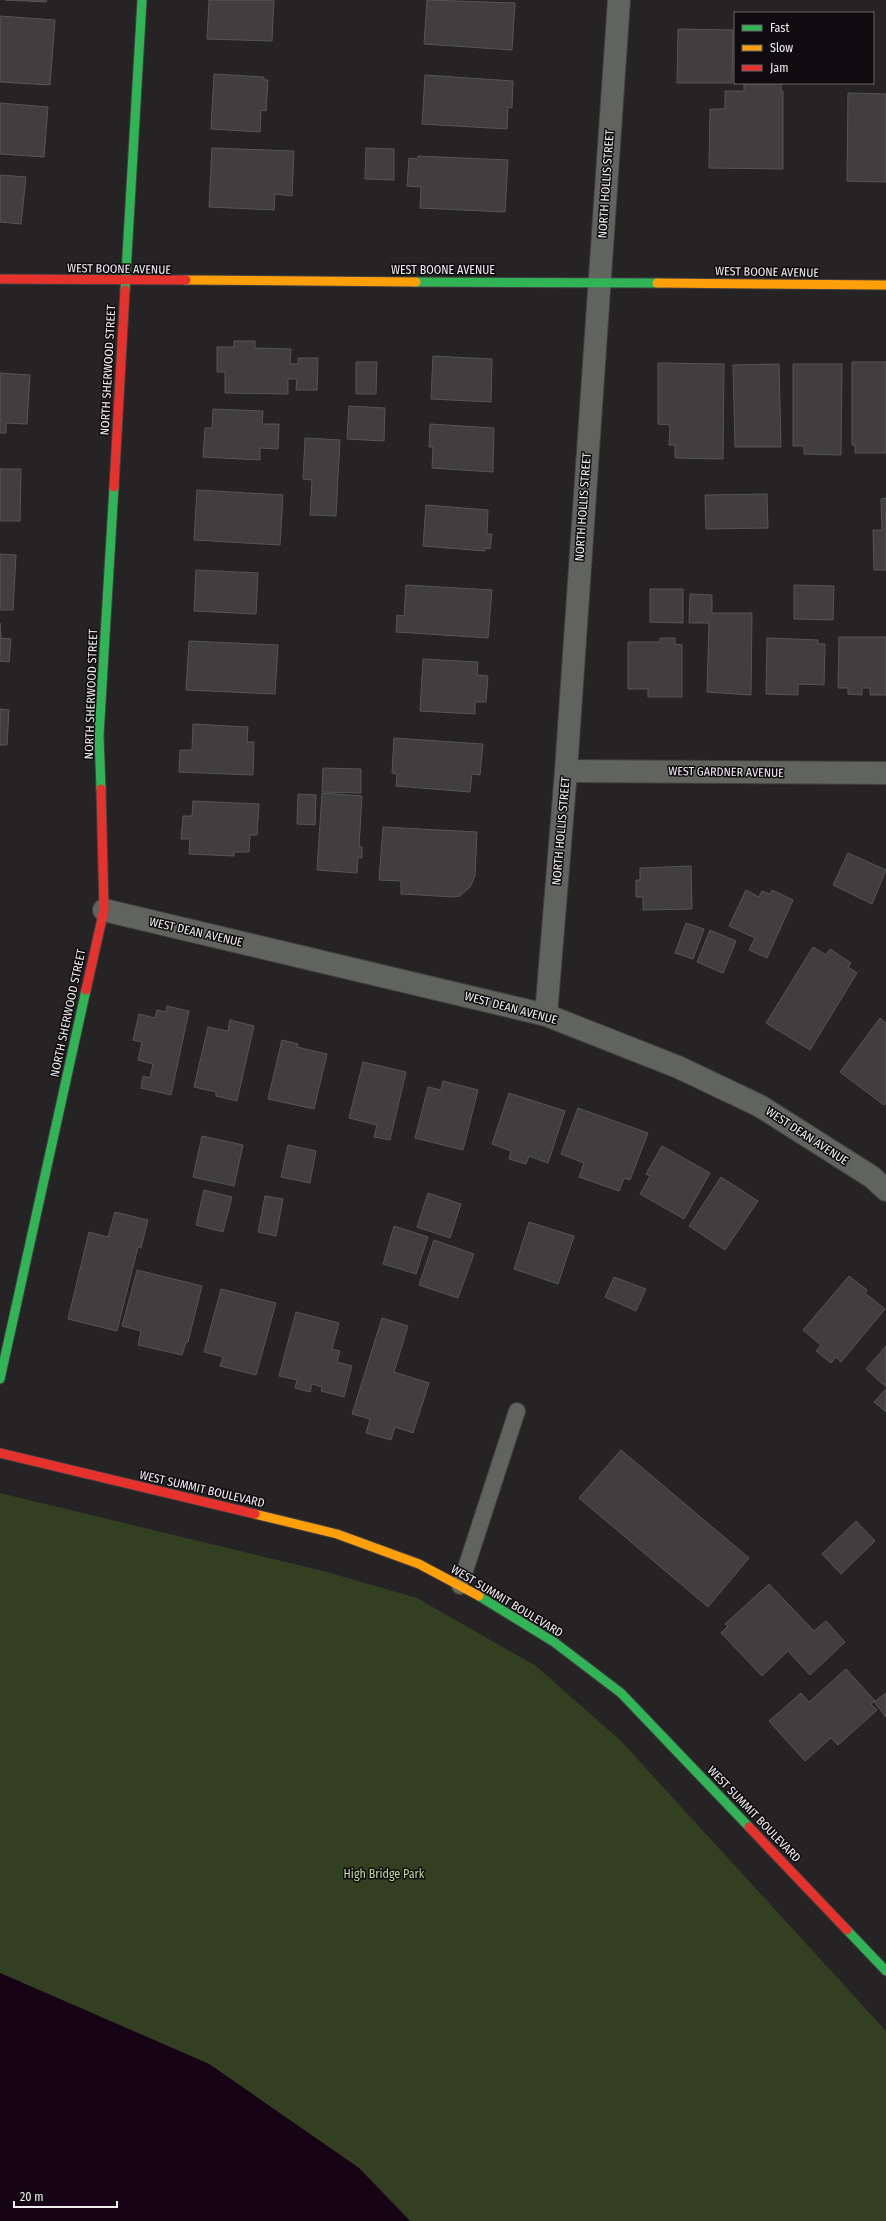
<svg xmlns="http://www.w3.org/2000/svg" width="886" height="2221" font-family="'Fira Sans Condensed',sans-serif">
  <rect width="100%" height="100%" fill="#252324"/>
  <path fill="#323f20" d="M0 1493 327 1572 417 1598 536 1666 621 1741 886 2031V2221H410L359 2168 209 2064 0 1973Z"/>
  <path fill="#170316" d="M0 1973 209 2064 359 2168 410 2221H0Z"/>
  <g fill="#403e3f" stroke="#565556">
    <path d="M5 0H47L46 2Z"/>
    <path d="M209 0H274L272 41 207 39Z"/>
    <path d="M427 0 515 3 512 50 424 44Z"/>
    <path d="M0 16 55 20 50 85 0 82Z"/>
    <path d="M678 29 733 30 732 83H677Z"/>
    <path d="M214 74 264 77V80H268L266 111 261 110 260 132 211 129Z"/>
    <path d="M425 75 513 81 512 108 508 107 507 129 422 124Z"/>
    <path d="M744 83H781V91H783V169L709 168 710 109H725V91H744Z"/>
    <path d="M848 93 886 94V182L847 181Z"/>
    <path d="M0 103 48 107 44 157 0 154Z"/>
    <path d="M212 148 294 151 292 196 275 194 274 210 209 207Z"/>
    <path d="M366 148 394 149V180L365 179Z"/>
    <path d="M418 156 508 160 505 212 420 208 421 187 407 186 409 158 418 159Z"/>
    <path d="M0 175 26 177 21 224 0 222Z"/>
    <path d="M234 341H255V348L291 349 290 364H298V358H318L317 390H296L297 379H288V394L225 393V372H217V347H234Z"/>
    <path d="M433 356 492 359 491 402 431 399Z"/>
    <path d="M356 362H377L376 394H356Z"/>
    <path d="M852 362H886V453H855V445H852Z"/>
    <path d="M658 363 724 364 723 459 675 458V445H669L670 425 658 424Z"/>
    <path d="M779 364 781 447H735L733 365Z"/>
    <path d="M793 364H842L841 455 804 454V446H793Z"/>
    <path d="M0 373 30 375 27 424 6 423V433H0Z"/>
    <path d="M349 406 385 408 384 441 347 439Z"/>
    <path d="M213 409 263 411 262 424H279L278 449 260 448V460L203 457 205 428H212Z"/>
    <path d="M430 424 494 428 493 472 432 468 433 447H429Z"/>
    <path d="M305 438 340 440 336 516 310 515 312 480 303 479Z"/>
    <path d="M0 469H21L20 521H0Z"/>
    <path d="M197 490 283 495 280 545 194 540Z"/>
    <path d="M767 494 768 528 706 529 705 495Z"/>
    <path d="M886 498V570H874L873 530H882L881 499Z"/>
    <path d="M426 505 488 510 487 534H492L490 549 485 548V551L423 546Z"/>
    <path d="M0 554 16 555 13 610H0Z"/>
    <path d="M196 570 258 573 256 614 194 611Z"/>
    <path d="M406 585 492 590 488 638 396 632 397 615 404 616Z"/>
    <path d="M794 585 834 586 833 620 794 619Z"/>
    <path d="M650 589H683V623L650 622Z"/>
    <path d="M690 594 712 595V613H752L751 695 707 692 709 623H689Z"/>
    <path d="M0 623 1 638 11 639 9 662 0 661Z"/>
    <path d="M839 637H886V695H870V688H862V695L848 694V688H838Z"/>
    <path d="M660 638H675V644L682 645V697H648V689H628V642H660Z"/>
    <path d="M767 638 818 640V644H825L824 685 798 684V695L766 694Z"/>
    <path d="M189 641 278 645 275 694 186 690Z"/>
    <path d="M423 659 478 662 477 675 488 676 486 702H475V714L420 711Z"/>
    <path d="M0 709 9 710 7 745H0Z"/>
    <path d="M193 724 248 727 247 742H254L253 775 179 772 180 750H192Z"/>
    <path d="M394 738 483 744 480 775 472 774 470 792 396 786 397 774 392 773Z"/>
    <path d="M323 768 361 769V793L322 792Z"/>
    <path d="M322 793 362 796 359 847H362V858L358 857 357 873 317 870Z"/>
    <path d="M298 794 316 795 315 825 297 824Z"/>
    <path d="M193 801 259 804 257 835H250L249 852H234V856L189 854 190 839H181L183 816H192Z"/>
    <path d="M383 827 477 832 475 876 470 887 460 896 454 897 401 894V881L379 880Z"/>
    <path d="M848 853 886 870 872 904 833 885Z"/>
    <path d="M691 866 692 909 643 910V897H636V880H640V868Z"/>
    <path d="M746 890 759 897 762 891 770 894 772 890 793 900 767 958 749 950 755 938 729 926Z"/>
    <path d="M686 923 704 929 693 959 675 953Z"/>
    <path d="M710 930 736 941 723 973 697 962Z"/>
    <path d="M813 947 826 955 830 949 851 963 848 967 857 973 810 1050 766 1023Z"/>
    <path d="M167 1006 189 1011 171 1095 141 1088 143 1076 150 1078 153 1064 138 1060 142 1042 133 1040 139 1014 155 1018 157 1010 166 1012Z"/>
    <path d="M880 1018 886 1023V1103L884 1105 840 1072Z"/>
    <path d="M230 1020 254 1026 237 1101 216 1096V1092L194 1087 208 1027 228 1031Z"/>
    <path d="M282 1040 298 1044 297 1047 327 1054 314 1109 268 1099Z"/>
    <path d="M363 1062 406 1072 390 1140 374 1137 377 1125 349 1118Z"/>
    <path d="M443 1081 478 1090 463 1150 415 1138 428 1087 441 1090Z"/>
    <path d="M509 1093 565 1111 548 1163 529 1156 526 1164 509 1159 511 1151 492 1144Z"/>
    <path d="M578 1108 648 1133 630 1180 624 1178 619 1191 579 1177 584 1163 561 1154Z"/>
    <path d="M202 1136 243 1145 234 1186 193 1177Z"/>
    <path d="M288 1145 316 1151 310 1183 281 1177Z"/>
    <path d="M662 1146 710 1173 684 1219 640 1194 650 1176 646 1174Z"/>
    <path d="M721 1177 758 1201 725 1250 689 1226Z"/>
    <path d="M204 1190 232 1197 223 1232 196 1225Z"/>
    <path d="M428 1193 461 1204 450 1238 417 1227Z"/>
    <path d="M265 1196 283 1199 276 1236 258 1232Z"/>
    <path d="M115 1212 148 1220 141 1248 138 1247 117 1331 68 1319 89 1232 108 1237Z"/>
    <path d="M529 1222 574 1236 558 1284 514 1269Z"/>
    <path d="M394 1226 428 1237 416 1274 383 1264Z"/>
    <path d="M434 1240 474 1254 458 1298 419 1285Z"/>
    <path d="M137 1270 202 1286 188 1342H186L182 1355 138 1345 141 1331 122 1326Z"/>
    <path d="M849 1276 867 1290 865 1293 885 1309 841 1362 836 1357 831 1363 816 1351 821 1345 803 1330Z"/>
    <path d="M614 1277 646 1289 636 1311 605 1297Z"/>
    <path d="M221 1289 276 1303 256 1375 220 1366 223 1357 204 1352Z"/>
    <path d="M296 1312 339 1323 332 1349 340 1351 337 1362 352 1366 344 1397 321 1391 322 1387 312 1384 310 1392 295 1388 297 1380 279 1376Z"/>
    <path d="M382 1318 408 1326 394 1372 429 1383 413 1433 395 1427 391 1440 366 1433 370 1419 352 1414Z"/>
    <path d="M886 1346V1387L866 1369Z"/>
    <path d="M886 1389V1412L874 1402Z"/>
    <path d="M621 1450 749 1558 708 1607 579 1498Z"/>
    <path d="M856 1521 875 1541 841 1574 822 1554Z"/>
    <path d="M769 1584 814 1631 826 1621 845 1642 810 1675 788 1651 762 1676 721 1633 728 1626 725 1624Z"/>
    <path d="M846 1669 875 1701 871 1704 877 1710 838 1745 831 1738 805 1761 769 1721 801 1693 809 1702Z"/>
    <path d="M886 1693V1717L874 1702Z"/>
  </g>
  <g fill="none" stroke-linecap="round" stroke-linejoin="round">
    <defs>
      <path id="lane" d="M460 1586 517 1411"/>
      <g id="street">
        <path d="M566 771 886 773"/>
        <path d="M104 910 546 1015 678 1067 760 1106 872 1177 886 1190"/>
        <path d="M546 1015 566 771 619 0"/>
      </g>
      <g id="fast">
        <path d="M416 282 657 283"/>
        <path d="M125 290 142 0"/>
        <path d="M101 789 99 736 114 487"/>
        <path d="M0 1379 86 990"/>
        <path d="M479 1596 554 1642 621 1693 749 1827"/>
        <path d="M847 1930 886 1971"/>
      </g>
      <g id="slow">
        <path d="M186 280 416 282"/>
        <path d="M657 283 886 285"/>
        <path d="M255 1514 337 1534 419 1564 479 1596"/>
      </g>
      <g id="jam">
        <path d="M0 279 186 280"/>
        <path d="M114 487 125 290"/>
        <path d="M86 990 104 910 101 789"/>
        <path d="M0 1453 255 1514"/>
        <path d="M749 1827 847 1930"/>
      </g>
    </defs>
    <use href="#lane" stroke="#423f41" stroke-width="18"/>
    <use href="#street" stroke="#423f41" stroke-width="24"/>
    <use href="#fast" stroke="#423f41" stroke-width="11"/>
    <use href="#slow" stroke="#423f41" stroke-width="11"/>
    <use href="#jam" stroke="#423f41" stroke-width="11"/>
    <use href="#lane" stroke="#61635f" stroke-width="16"/>
    <use href="#street" stroke="#61635f" stroke-width="22"/>
    <use href="#fast" stroke="#30b455" stroke-width="9"/>
    <use href="#slow" stroke="#ff9f0a" stroke-width="9"/>
    <use href="#jam" stroke="#e5322d" stroke-width="9"/>
  </g>
  <g text-anchor="middle" dominant-baseline="central" stroke-width="3" stroke-linejoin="round" paint-order="stroke">
    <g font-size="12" fill="#f1eef0" stroke="#0e0c0e">
      <text transform="translate(606 184) rotate(-86)">NORTH HOLLIS STREET</text>
      <text transform="translate(119 269) rotate(1)">WEST BOONE AVENUE</text>
      <text x="443" y="270">WEST BOONE AVENUE</text>
      <text transform="translate(767 272) rotate(1)">WEST BOONE AVENUE</text>
      <text transform="translate(108 370) rotate(-87)">NORTH SHERWOOD STREET</text>
      <text transform="translate(583 507) rotate(-86)">NORTH HOLLIS STREET</text>
      <text transform="translate(91 694) rotate(-88)">NORTH SHERWOOD STREET</text>
      <text transform="translate(726 772) rotate(1)">WEST GARDNER AVENUE</text>
      <text transform="translate(561 831) rotate(-85)">NORTH HOLLIS STREET</text>
      <text transform="translate(196 932) rotate(13)">WEST DEAN AVENUE</text>
      <text transform="translate(511 1008) rotate(15)">WEST DEAN AVENUE</text>
      <text transform="translate(68 1013) rotate(-78)">NORTH SHERWOOD STREET</text>
      <text transform="translate(807 1136) rotate(33)">WEST DEAN AVENUE</text>
      <text transform="translate(202 1489) rotate(13)">WEST SUMMIT BOULEVARD</text>
      <text transform="translate(507 1601) rotate(31)">WEST SUMMIT BOULEVARD</text>
      <text transform="translate(754 1814) rotate(46)">WEST SUMMIT BOULEVARD</text>
    </g>
    <g font-size="12" fill="#bdda99" stroke="#0e0c0e">
      <text x="384" y="1874">High Bridge Park</text>
    </g>
  </g>
  <rect x="734" y="12" width="140" height="72" fill="#0e0c0e" stroke="#696668"/>
  <rect x="742" y="25" width="20" height="6" fill="#30b455" stroke="#696668"/>
  <text x="770" y="32" font-size="12" fill="#f1eef0">Fast</text>
  <rect x="742" y="45" width="20" height="6" fill="#ff9f0a" stroke="#696668"/>
  <text x="770" y="52" font-size="12" fill="#f1eef0">Slow</text>
  <rect x="742" y="65" width="20" height="6" fill="#e5322d" stroke="#696668"/>
  <text x="770" y="72" font-size="12" fill="#f1eef0">Jam</text>
  <path d="M14 2201v6h103v-6" fill="none" stroke="#f1eef0" stroke-width="2"/>
  <text x="20" y="2201" font-size="12" fill="#f1eef0" stroke="#0e0c0e" stroke-width="3" paint-order="stroke">20 m</text>
</svg>
